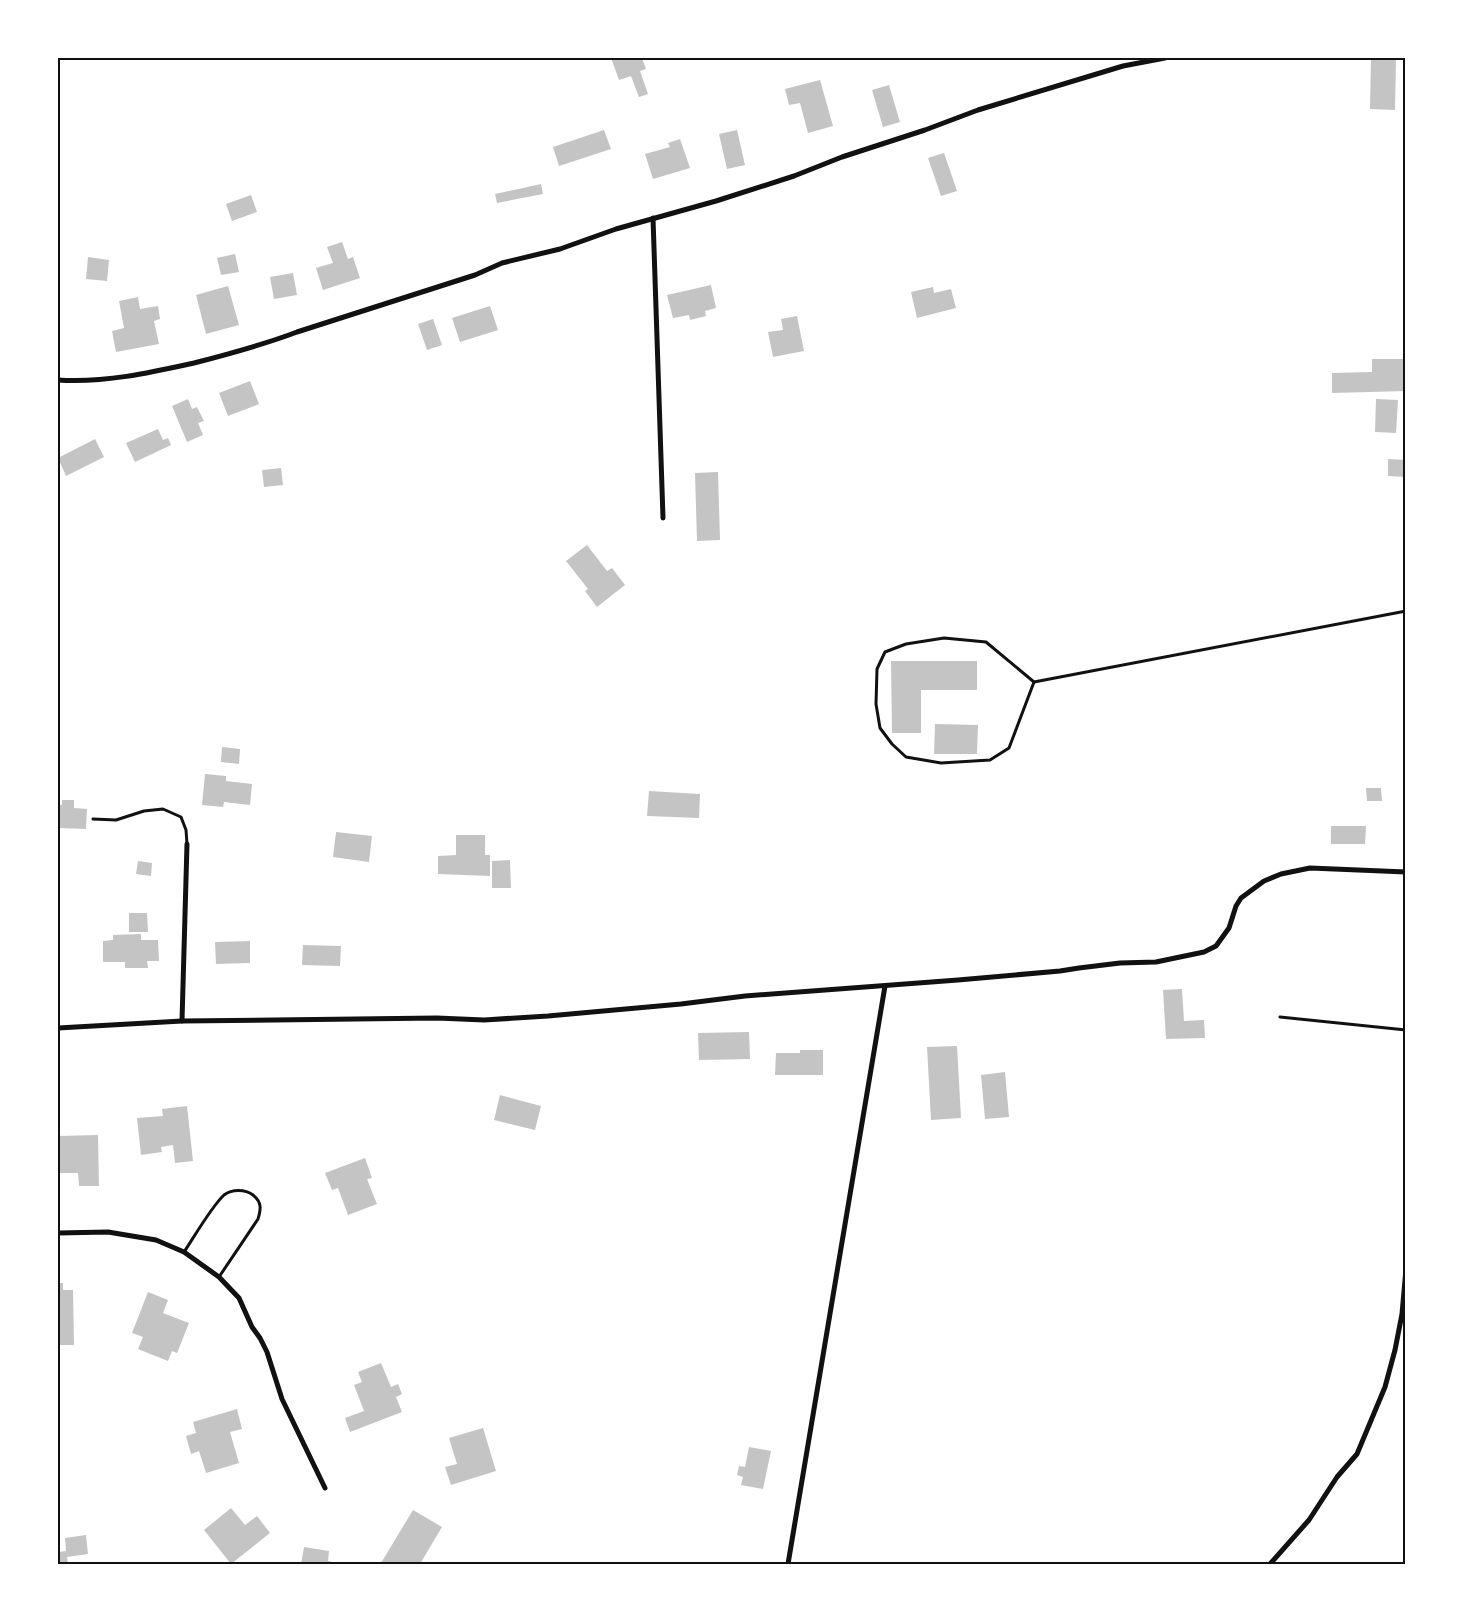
<svg xmlns="http://www.w3.org/2000/svg" width="1463" height="1622" font-family="'Source Sans 3',sans-serif">
  <rect width="100%" height="100%" fill="#fff"/>
  <g fill="#c4c4c4">
    <path d="M611 58H642L646 69 640 71 648 94 639 97 631 76 619 80Z"/>
    <path d="M1371 58H1396L1395 110 1370 109Z"/>
    <path d="M820 80 833 126 808 133 800 103 789 105 785 89Z"/>
    <path d="M889 85 900 122 883 127 872 90Z"/>
    <path d="M604 130 611 149 559 166 553 147Z"/>
    <path d="M737 130 745 165 727 169 719 134Z"/>
    <path d="M680 139 690 168 653 179 645 154 670 147 668 143Z"/>
    <path d="M944 153 957 191 941 196 928 158Z"/>
    <path d="M541 184 543 194 497 203 495 194Z"/>
    <path d="M251 195 257 212 232 221 226 204Z"/>
    <path d="M342 242 348 259 353 257 360 278 323 290 316 268 333 263 327 247Z"/>
    <path d="M235 254 239 272 221 275 217 258Z"/>
    <path d="M88 257 109 260 107 281 86 279Z"/>
    <path d="M293 273 297 295 274 299 270 277Z"/>
    <path d="M711 285 716 308 705 311 706 316 690 320 689 315 673 318 667 295Z"/>
    <path d="M228 286 239 325 206 334 196 295Z"/>
    <path d="M933 287 934 293 951 289 956 308 917 318 911 292Z"/>
    <path d="M138 297 140 309 158 306 160 319 154 321 159 344 116 352 112 331 124 328 119 301Z"/>
    <path d="M490 306 498 330 460 342 452 318Z"/>
    <path d="M797 316 804 351 773 357 768 332 783 330 781 319Z"/>
    <path d="M433 319 442 345 427 350 418 324Z"/>
    <path d="M1372 359H1406V391L1332 393V373L1372 372Z"/>
    <path d="M250 381 259 404 228 416 219 393Z"/>
    <path d="M188 399 192 409 197 407 204 421 198 423 203 435 187 442 172 406Z"/>
    <path d="M1376 399 1398 400 1396 433 1375 432Z"/>
    <path d="M158 429 163 440 168 438 171 445 135 462 126 443Z"/>
    <path d="M95 439 104 457 66 476 58 458Z"/>
    <path d="M1388 459 1406 460V477L1388 476Z"/>
    <path d="M281 468 283 485 264 487 262 470Z"/>
    <path d="M718 472 720 540 697 541 695 473Z"/>
    <path d="M587 545 607 571 612 568 625 585 597 607 585 591 588 589 566 561Z"/>
    <path d="M891 661H977V690H921V733H892Z"/>
    <path d="M935 724 978 725 977 754H934Z"/>
    <path d="M222 747 240 749 239 764 221 762Z"/>
    <path d="M205 774 226 776V781L252 784 250 805 224 802 223 807 202 805Z"/>
    <path d="M1366 788H1381L1382 801H1367Z"/>
    <path d="M649 791 700 794 699 818 647 816Z"/>
    <path d="M62 800H74V808L87 809 86 829 58 828V805H62Z"/>
    <path d="M1331 826H1366L1365 844H1331Z"/>
    <path d="M336 832 372 836 369 862 333 857Z"/>
    <path d="M456 835H485V855H490V876L438 874V856L456 855Z"/>
    <path d="M510 860 511 888H492V861Z"/>
    <path d="M138 861 152 863 151 876 136 874Z"/>
    <path d="M129 913H147L148 932H129Z"/>
    <path d="M141 934V940H158L159 961H147L148 968H125V962H103V941L113 940V935Z"/>
    <path d="M250 941V963L216 964 215 942Z"/>
    <path d="M303 945 341 946 340 966 302 965Z"/>
    <path d="M1182 989 1184 1021 1204 1020 1205 1038 1166 1039 1163 990Z"/>
    <path d="M749 1032 750 1059 699 1060 698 1033Z"/>
    <path d="M957 1046 961 1118 931 1120 927 1047Z"/>
    <path d="M800 1050H823V1075H775L776 1053H800Z"/>
    <path d="M1005 1072 1009 1117 985 1119 981 1075Z"/>
    <path d="M500 1095 541 1106 535 1130 494 1120Z"/>
    <path d="M187 1106 193 1161 175 1163 173 1145 161 1147 162 1152 141 1155 137 1118 163 1116 162 1109Z"/>
    <path d="M98 1135 99 1186H79L78 1173H58V1136Z"/>
    <path d="M365 1158 372 1178 367 1179 377 1204 348 1215 338 1188 332 1190 325 1173Z"/>
    <path d="M58 1283H63V1290H73L74 1345H58Z"/>
    <path d="M148 1292 168 1300 163 1313 189 1323 177 1353 172 1351 168 1361 138 1349 143 1337 132 1333Z"/>
    <path d="M381 1363 391 1387 398 1384 402 1394 396 1397 402 1412 350 1432 345 1418 364 1411 354 1385 362 1382 358 1372Z"/>
    <path d="M237 1409 242 1429 230 1432 239 1463 206 1473 199 1451 191 1454 186 1436 196 1433 193 1422Z"/>
    <path d="M483 1428 496 1471 451 1485 445 1467 457 1464 449 1438Z"/>
    <path d="M749 1447 771 1451 763 1489 741 1485 743 1477 737 1475 739 1466 745 1467Z"/>
    <path d="M231 1508 245 1525 257 1516 270 1533 231 1564 204 1530Z"/>
    <path d="M413 1510 442 1527 420 1564H384L381 1563Z"/>
    <path d="M86 1535 88 1554 67 1557 68 1564H58V1552L66 1551 65 1538Z"/>
    <path d="M304 1547 329 1551 328 1561 340 1564H301Z"/>
  </g>
  <g fill="none" stroke-linecap="round" stroke-linejoin="round">
    <g stroke="#111" stroke-width="3">
      <path d="M944 638 986 642 1034 682 1009 748 990 760 941 763 906 757 892 744 880 728 876 704 877 669 885 652 906 644Z"/>
      <path d="M1034 682 1406 611"/>
      <path d="M93 819 116 820 144 811 163 809 181 817 186 830 187 844"/>
      <path d="M1280 1017 1406 1030"/>
      <path d="M184 1252C194 1237 212 1206 224 1195 232 1189 245 1189 253 1195 262 1202 261 1209 258 1219L219 1277"/>
    </g>
    <g stroke="#111" stroke-width="5">
      <path d="M653 218 663 518"/>
      <path d="M58 380C104 383 149 373 194 363 229 354 263 345 297 332L475 275 502 263 560 249 616 229 716 201 794 176 842 157 925 130 978 110 1123 66 1165 58"/>
      <path d="M182 1021 187 844"/>
      <path d="M58 1028 182 1021 437 1018 484 1020 548 1016 681 1004 745 996 958 980 1060 971 1079 968 1120 963 1156 962 1204 952 1216 946 1229 928 1236 906 1241 898 1264 881 1281 874 1310 868 1406 872"/>
      <path d="M58 1233 108 1232 156 1240 184 1252 219 1277 239 1298 252 1327 260 1338 267 1352 282 1399 325 1488"/>
      <path d="M788 1564 885 986"/>
      <path d="M1270 1564 1309 1520 1337 1477 1357 1454 1385 1387 1395 1350 1402 1314 1406 1269"/>
    </g>
  </g>
  <rect width="1463" height="1622" fill="none" stroke="#ffffff" stroke-width="118"/>
  <rect x="59" y="59" width="1345" height="1504" fill="none" stroke="#111" stroke-width="2"/>
</svg>
